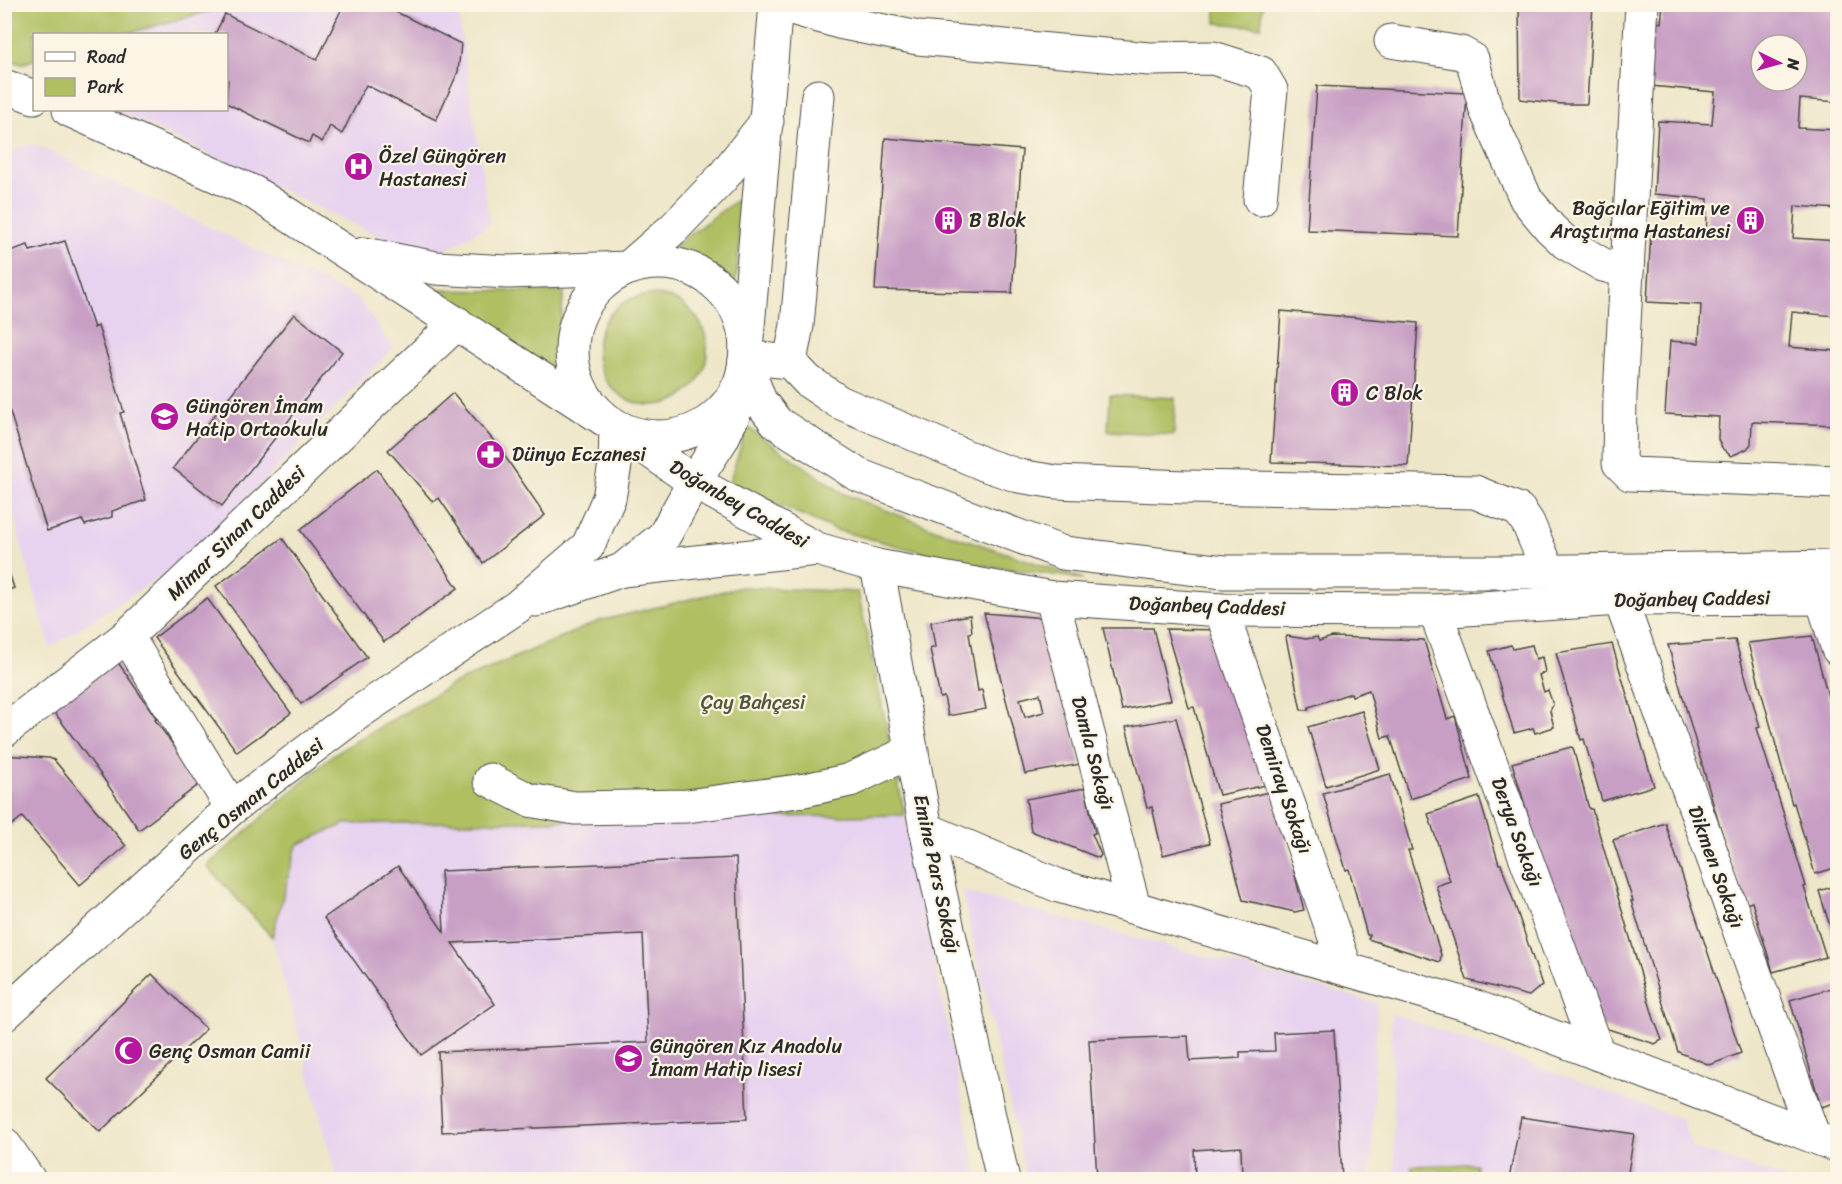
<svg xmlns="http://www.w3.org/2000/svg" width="1842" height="1184" font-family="Sriracha,sans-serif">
  <rect width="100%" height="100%" fill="#fcf5e5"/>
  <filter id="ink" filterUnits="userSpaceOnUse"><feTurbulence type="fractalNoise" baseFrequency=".0167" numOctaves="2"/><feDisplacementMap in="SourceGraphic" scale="12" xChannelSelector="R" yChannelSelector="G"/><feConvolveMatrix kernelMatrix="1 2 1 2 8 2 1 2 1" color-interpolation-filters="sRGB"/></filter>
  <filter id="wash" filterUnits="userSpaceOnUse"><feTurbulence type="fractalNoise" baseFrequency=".008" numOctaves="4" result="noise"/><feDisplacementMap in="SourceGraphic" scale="24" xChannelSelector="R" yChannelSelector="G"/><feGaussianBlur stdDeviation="1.35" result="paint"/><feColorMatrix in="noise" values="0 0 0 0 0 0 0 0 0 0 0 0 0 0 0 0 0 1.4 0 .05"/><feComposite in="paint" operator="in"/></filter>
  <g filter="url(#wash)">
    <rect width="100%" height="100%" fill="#ede6c8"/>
    <g fill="#e7d2ef">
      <path d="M231 5H457L490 224 428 260 116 110H226V34H125Z"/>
      <path d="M34 144 358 298 393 348 190 557 50 648 5 485 4 152Z"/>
      <path d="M905 815 978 1179H337L272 937 297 845 345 824Z"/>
      <path d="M962 891 1377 1003 1371 1179H1027Z"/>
      <path d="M1391 1013 1683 1120 1692 1148 1787 1179H1395Z"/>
    </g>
    <g fill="#afbf62" stroke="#6d7546" stroke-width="1.5">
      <path d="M4 5 5 4 231 5 125 34H34V60L21 64 5 59Z"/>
      <path d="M1216 5H1263L1261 27 1216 23Z"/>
      <path d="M745 194 735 286 674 246Z"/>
      <path d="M434 290 564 292 555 373Z"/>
      <circle cx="652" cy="350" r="55"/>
      <path d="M1110 395 1175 398 1174 435 1108 431Z"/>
      <path d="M747 427 844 494 940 531 1083 579 965 563 836 530 729 483Z"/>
      <path d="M741 587 858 592 905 815 345 824 297 845 272 937 207 866 334 754 453 684 599 621Z"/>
      <path d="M1476 1164V1179H1412V1166Z"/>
    </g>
    <g id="blocks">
      <g fill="#c79fc5" fill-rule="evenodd">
        <path d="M344 4H380L461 44 458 72 436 120 366 85 342 134 330 126 322 142 312 136 309 143 226 103 228 80 226 79V34H215L225 14 317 60Z"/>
        <path d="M1006 4H1143V7L1006 9Z"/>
        <path d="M1519 4H1593L1587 104H1562L1520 99Z"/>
        <path d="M1663 4H1838V102L1800 99 1798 128 1838 130V209L1795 206 1793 238 1838 241V310L1836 316 1792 312 1789 347 1836 351 1835 355H1838V425L1752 422 1751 444 1747 449 1731 456 1722 448 1718 439 1719 417 1665 414 1670 341 1699 343 1701 305 1647 302 1651 231 1706 234 1708 199 1654 194 1658 121 1712 124 1715 92 1640 85 1643 20 1661 23ZM1761 45H1797V81H1761Z"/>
        <path d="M1317 86 1467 93 1458 236 1307 230Z"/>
        <path d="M885 138 1022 150 1012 293 875 290Z"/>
        <path d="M65 241 94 328 98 326 124 412 120 413 146 500 112 511V517L85 525 82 520 47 531 4 393V253L28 245 30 251Z"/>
        <path d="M1281 311 1418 323 1408 466 1271 462Z"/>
        <path d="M294 314 342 352 222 506 173 468Z"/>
        <path d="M453 393 505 454 504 455 545 515 483 563 439 498 433 502 388 450Z"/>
        <path d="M377 469 458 588 384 642 300 530Z"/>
        <path d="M282 538 367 657 301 704 216 586Z"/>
        <path d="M4 556 14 588 4 592Z"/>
        <path d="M207 598 291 713 237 752 154 638Z"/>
        <path d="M984 613 1044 618 1081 764 1025 774ZM1040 694 1044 712 1025 717 1020 699Z"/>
        <path d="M970 615 972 632 969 633 978 691 982 690 986 709 948 716 944 697 940 698 930 649 935 647 931 622Z"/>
        <path d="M1103 628H1153L1171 700 1122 710Z"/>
        <path d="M1166 629 1223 630 1271 784 1219 795 1194 707 1189 708Z"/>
        <path d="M1287 636 1306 639 1317 637 1319 641 1332 637 1424 640 1447 719 1455 716 1472 779 1410 799 1390 736 1382 738 1369 690 1352 696 1351 693 1309 707 1308 710H1301L1286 638Z"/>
        <path d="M1812 636 1838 734V867L1815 874 1794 803 1792 804 1748 643Z"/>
        <path d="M1735 640 1760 727 1757 728 1806 886 1804 887 1826 957 1773 972 1752 902 1746 904 1719 824 1668 645Z"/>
        <path d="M1612 644 1654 786 1602 801 1584 739 1581 740 1556 653Z"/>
        <path d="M1511 645 1513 649 1532 645 1536 659 1542 657 1545 672 1539 675 1544 692 1548 690 1553 705 1550 711 1554 727 1535 733 1533 728 1514 733 1489 651Z"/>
        <path d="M115 658 157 719 155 720 201 783 139 830 101 775 49 705Z"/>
        <path d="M1362 711 1380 769 1326 786 1308 727Z"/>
        <path d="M1176 718 1210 843 1163 855 1152 807 1147 808 1126 727Z"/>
        <path d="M1571 747 1573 748 1589 809H1592L1654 1019 1662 1040 1655 1044 1592 1024 1512 763Z"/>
        <path d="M4 755 49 758 54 760 126 846 80 885 22 817 4 831Z"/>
        <path d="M1390 774 1412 850H1408L1441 955 1440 962 1368 939 1370 935H1367L1349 869 1346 870 1323 793Z"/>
        <path d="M1085 788 1095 833 1092 834 1101 855 1099 858 1031 831 1026 799Z"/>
        <path d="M1273 791 1304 910 1295 912 1243 900 1218 804Z"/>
        <path d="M1479 797 1499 864H1501L1542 985 1529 996 1467 980 1436 886 1450 881 1428 814Z"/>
        <path d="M1665 823 1741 1053 1710 1065 1678 1052 1631 901H1633L1613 840Z"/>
        <path d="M736 858 747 1119 442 1132 438 1052 648 1042 643 934 452 943 495 1004 421 1055 324 918 398 866 444 932 441 871Z"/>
        <path d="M1838 885V949H1837L1819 891Z"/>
        <path d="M152 974 206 1029 100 1132 46 1078Z"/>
        <path d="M1838 986V1102L1821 1107 1790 1000Z"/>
        <path d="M1334 1030 1342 1179H1242L1241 1147 1194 1150 1195 1179H1097L1089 1040 1188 1036 1190 1061 1240 1058V1052L1275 1051 1274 1033Z"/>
        <path d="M1521 1117 1634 1134 1627 1179H1509Z"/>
      </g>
    </g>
  </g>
  <g filter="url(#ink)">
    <use href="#blocks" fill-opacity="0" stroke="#484743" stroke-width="1.5"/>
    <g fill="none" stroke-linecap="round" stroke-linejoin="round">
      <defs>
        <g id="minor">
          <path d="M778 4 839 22 918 38 1149 59 1213 58 1261 73 1271 90 1260 199"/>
          <path d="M1642 4 1620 395 1619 463 1630 474 1838 482"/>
          <path d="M1391 41 1461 53 1472 59 1486 110 1526 199 1550 228 1566 243 1603 265 1627 271"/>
          <path d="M4 86 34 97"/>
          <path d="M364 254 436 268 508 272 628 268 674 228 722 178 767 121"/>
          <path d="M745 361 761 359 790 362 808 381 839 402 986 465 1019 476 1056 482 1186 487 1475 492 1519 510 1528 523 1548 570"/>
          <path d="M790 362 797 325 818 96"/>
          <path d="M877 566 926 829 1003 1180"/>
          <path d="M622 570 817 549"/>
          <path d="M1052 598 1134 907"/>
          <path d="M1822 598 1838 649"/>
          <path d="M1620 599 1813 1135"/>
          <path d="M536 600 622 570 664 536 694 482 722 439 737 407 745 361 776 4"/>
          <path d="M1221 610 1346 969"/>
          <path d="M1435 611 1598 1054"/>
          <path d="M127 636 232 808"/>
          <path d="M4 731 127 636 457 323"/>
          <path d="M490 780 529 800 575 808 687 806 805 790 850 780 912 751"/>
          <path d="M926 829 1059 886 1476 1007 1838 1146"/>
          <path d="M4 1015 232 808 358 713 517 607 588 546 609 498 615 465 616 427 253 192 69 110"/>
          <path d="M4 1144 29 1180"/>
        </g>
        <g id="major">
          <circle cx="659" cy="350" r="87"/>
          <path d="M745 361 760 401 777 423 858 475 1063 553 1224 572H1500L1838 567"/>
          <path d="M616 427 694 482 817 549 877 566 1052 598 1221 610 1435 611 1620 599 1838 598"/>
        </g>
      </defs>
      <use href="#minor" stroke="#484743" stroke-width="35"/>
      <use href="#major" stroke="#484743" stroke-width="35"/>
      <use href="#minor" stroke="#fff" stroke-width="33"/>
      <use href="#major" stroke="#fff" stroke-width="33"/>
    </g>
  </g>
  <defs>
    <symbol id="hospital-disc" viewBox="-11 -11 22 22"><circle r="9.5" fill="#b5179e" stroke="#fcf5e5"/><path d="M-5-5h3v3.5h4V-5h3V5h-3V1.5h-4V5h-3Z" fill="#fff"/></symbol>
    <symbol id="building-disc" viewBox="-11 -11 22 22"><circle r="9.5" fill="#b5179e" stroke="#fcf5e5"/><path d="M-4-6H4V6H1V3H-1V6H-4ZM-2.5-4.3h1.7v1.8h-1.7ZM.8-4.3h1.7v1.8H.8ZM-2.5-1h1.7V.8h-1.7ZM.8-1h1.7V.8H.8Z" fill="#fff"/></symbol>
    <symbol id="school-disc" viewBox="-11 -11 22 22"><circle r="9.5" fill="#b5179e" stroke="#fcf5e5"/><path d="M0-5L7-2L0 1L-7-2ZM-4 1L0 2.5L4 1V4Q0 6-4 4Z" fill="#fff"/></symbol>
    <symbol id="pharmacy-disc" viewBox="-11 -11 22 22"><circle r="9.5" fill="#b5179e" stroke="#fcf5e5"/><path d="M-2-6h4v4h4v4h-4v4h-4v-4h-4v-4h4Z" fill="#fff"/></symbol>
    <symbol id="mosque-disc" viewBox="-11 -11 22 22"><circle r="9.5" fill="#b5179e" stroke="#fcf5e5"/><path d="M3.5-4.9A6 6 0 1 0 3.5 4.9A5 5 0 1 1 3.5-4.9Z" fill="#fff"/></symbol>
  </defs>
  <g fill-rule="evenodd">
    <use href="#hospital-disc" x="342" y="150" width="33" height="33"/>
    <use href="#building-disc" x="932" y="204" width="33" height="33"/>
    <use href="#building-disc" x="1734" y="204" width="33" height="33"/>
    <use href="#building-disc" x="1328" y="376" width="33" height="33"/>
    <use href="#school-disc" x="148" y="400" width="33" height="33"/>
    <use href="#pharmacy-disc" x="474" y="438" width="33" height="33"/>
    <use href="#mosque-disc" x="112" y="1034" width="33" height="33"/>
    <use href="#school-disc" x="612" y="1042" width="33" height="33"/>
  </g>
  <g text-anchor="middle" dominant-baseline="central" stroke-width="4.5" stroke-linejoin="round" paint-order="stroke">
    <g font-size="20" fill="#2b2b2b" stroke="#fcf5e5" text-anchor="start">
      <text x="379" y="156">Özel Güngören<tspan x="379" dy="23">Hastanesi</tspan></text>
      <text x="1730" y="208" text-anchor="end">Bağcılar Eğitim ve<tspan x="1730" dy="23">Araştırma Hastanesi</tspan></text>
      <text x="969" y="220">B Blok</text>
      <text x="1366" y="393">C Blok</text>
      <text x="186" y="406">Güngören İmam<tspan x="186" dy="23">Hatip Ortaokulu</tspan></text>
      <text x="512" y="454">Dünya Eczanesi</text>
      <text x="650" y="1046">Güngören Kız Anadolu<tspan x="650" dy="23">İmam Hatip lisesi</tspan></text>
      <text x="149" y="1051">Genç Osman Camii</text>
    </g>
    <g font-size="20" fill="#2b2b2b" stroke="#fcf5e5">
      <text transform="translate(739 504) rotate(30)">Doğanbey Caddesi</text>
      <text transform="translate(236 533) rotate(-44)">Mimar Sinan Caddesi</text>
      <text transform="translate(1692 599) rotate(-1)">Doğanbey Caddesi</text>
      <text transform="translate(1207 606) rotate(2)">Doğanbey Caddesi</text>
      <text transform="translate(1093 753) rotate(75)">Damla Sokağı</text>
      <text transform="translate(1284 789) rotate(71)">Demiray Sokağı</text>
      <text transform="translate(251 799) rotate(-39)">Genç Osman Caddesi</text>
      <text transform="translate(1517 832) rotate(70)">Derya Sokağı</text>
      <text transform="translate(1716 867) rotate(70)">Dikmen Sokağı</text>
      <text transform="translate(937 874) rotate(78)">Emine Pars Sokağı</text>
    </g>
    <g font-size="20" fill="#53573c" stroke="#fcf5e5">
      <text x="753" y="702">Çay Bahçesi</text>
    </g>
  </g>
  <rect width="1842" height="1184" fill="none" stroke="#fcf5e5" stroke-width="24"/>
  <rect x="33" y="33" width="195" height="78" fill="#fcf5e5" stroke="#a8a49b" stroke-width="1.5"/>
  <rect x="45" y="52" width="30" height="9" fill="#ffffff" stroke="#a8a49b" stroke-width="1.5"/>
  <text x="87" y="63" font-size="18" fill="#2b2b2b">Road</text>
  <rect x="45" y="78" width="30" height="18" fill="#afbf62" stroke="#a8a49b" stroke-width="1.5"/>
  <text x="87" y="93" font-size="18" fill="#2b2b2b">Park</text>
  <g transform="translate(1779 63) rotate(95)"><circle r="28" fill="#fcf5e5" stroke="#a8a49b" stroke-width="1.5"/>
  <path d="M0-4.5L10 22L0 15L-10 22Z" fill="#b5179e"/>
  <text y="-9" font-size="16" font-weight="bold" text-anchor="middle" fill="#2b2b2b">N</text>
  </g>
</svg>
